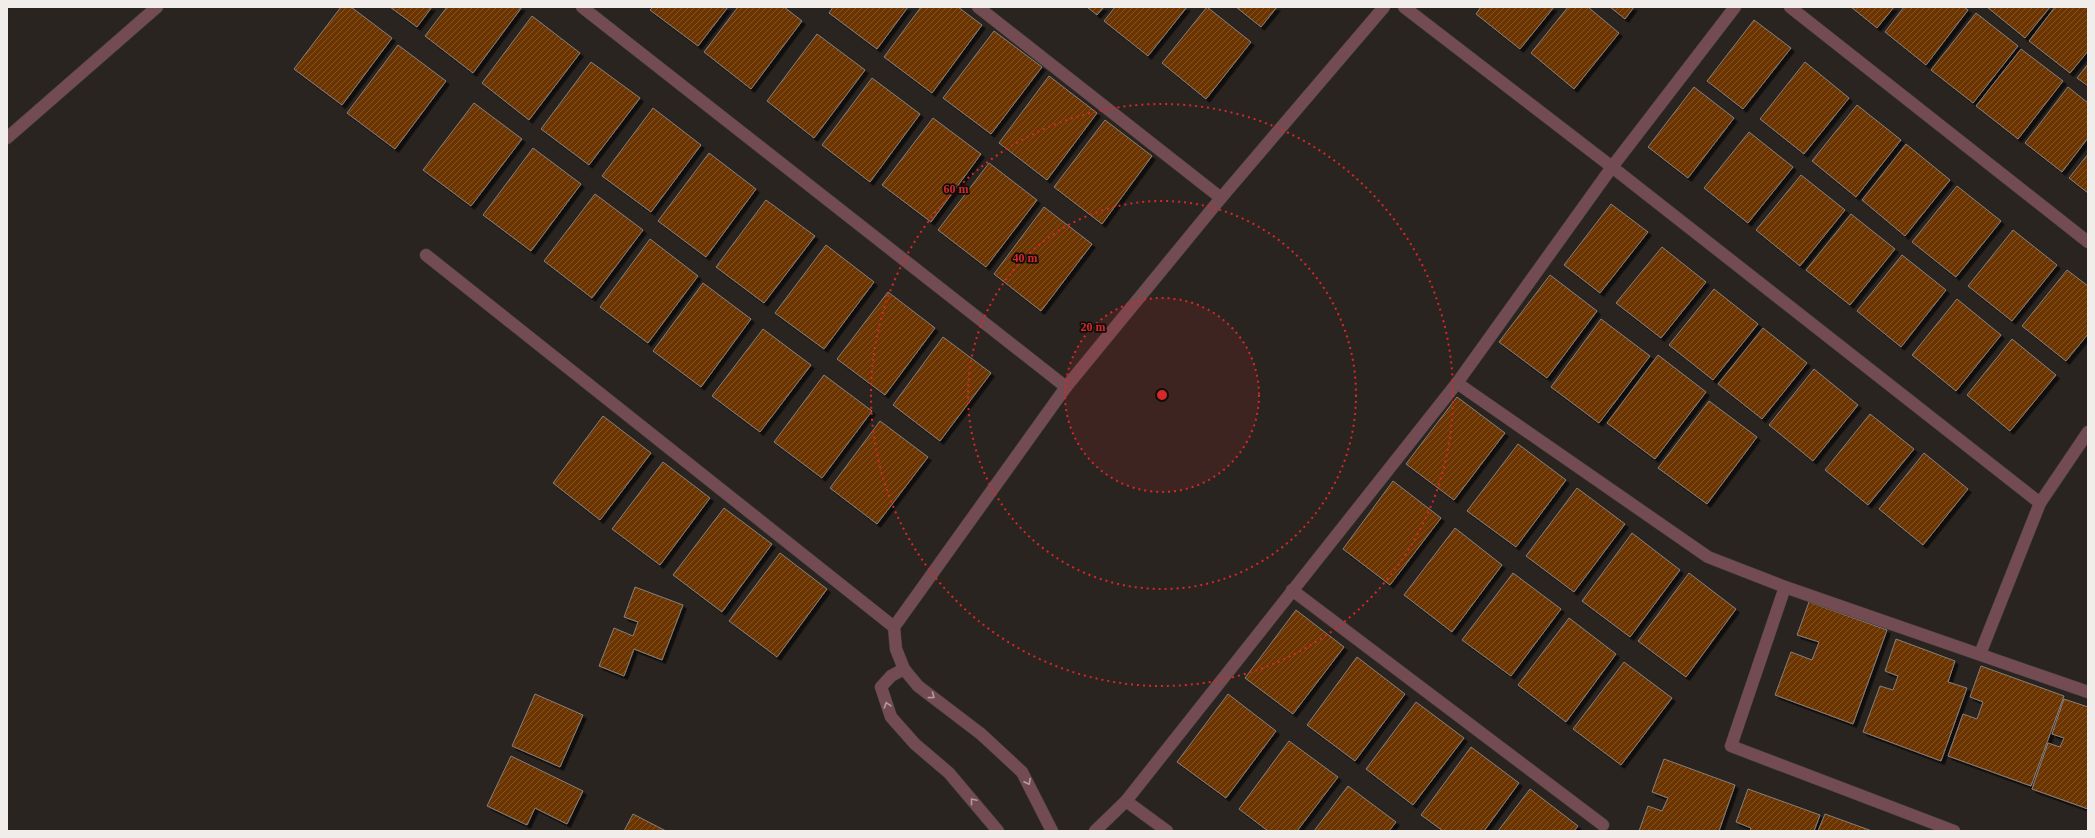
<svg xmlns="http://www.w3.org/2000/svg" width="2095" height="838" font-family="Georgia,serif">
  <defs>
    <pattern id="building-hatch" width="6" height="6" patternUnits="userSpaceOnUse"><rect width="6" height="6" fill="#6c3606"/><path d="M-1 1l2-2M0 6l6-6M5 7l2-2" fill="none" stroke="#81532a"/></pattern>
    <filter id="shadow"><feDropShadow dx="3.5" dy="3.5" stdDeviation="0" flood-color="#0009"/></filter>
  </defs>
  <rect width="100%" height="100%" fill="#292420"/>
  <g fill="url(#building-hatch)" stroke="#867f7b" filter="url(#shadow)">
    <path d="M341 7H351L392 38 342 105 294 69Z"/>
    <path d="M390 7H432L417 27Z"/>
    <path d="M447 7H522L473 73 425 36Z"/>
    <path d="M653 7H728L698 46 650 10Z"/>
    <path d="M738 7H784L802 21 751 89 704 52Z"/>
    <path d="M833 7H908L877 49 829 13Z"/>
    <path d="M921 7H958L982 25 932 93 884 57Z"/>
    <path d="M1087 7H1104L1097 15Z"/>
    <path d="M1115 7H1187L1148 56 1104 21Z"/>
    <path d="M1207 7 1251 42 1206 99 1162 63Z"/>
    <path d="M1236 7H1277L1261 27Z"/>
    <path d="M1481 7H1554L1520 49 1476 14Z"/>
    <path d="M1568 7H1588L1619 33 1574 89 1531 53Z"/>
    <path d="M1610 7H1634L1625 19Z"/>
    <path d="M1851 7H1894L1877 28Z"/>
    <path d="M1904 7H1964L1968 10 1926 65 1885 32Z"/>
    <path d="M1987 7H2050L2025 38Z"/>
    <path d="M2055 7H2088V51L2070 73 2029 41Z"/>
    <path d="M1976 13 2018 46 1973 103 1931 70Z"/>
    <path d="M532 16 580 53 529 120 482 83Z"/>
    <path d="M1754 20 1791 48 1743 109 1707 81Z"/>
    <path d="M994 31 1042 67 991 134 943 98Z"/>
    <path d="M817 34 865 70 814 138 767 101Z"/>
    <path d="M398 45 446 81 395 149 347 113Z"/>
    <path d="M2021 49 2063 81 2018 139 1976 106Z"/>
    <path d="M591 62 640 98 589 165 541 129Z"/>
    <path d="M1805 62 1849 98 1804 154 1760 119Z"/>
    <path d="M2088 64V86L2077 78Z"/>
    <path d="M1049 76 1097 113 1047 180 999 143Z"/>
    <path d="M872 78 920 114 870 182 822 145Z"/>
    <path d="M1694 87 1734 118 1688 178 1648 147Z"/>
    <path d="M2068 87 2088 103V138L2062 172 2025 143Z"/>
    <path d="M474 103 522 139 471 206 423 170Z"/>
    <path d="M1857 105 1901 140 1856 197 1812 161Z"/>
    <path d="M653 108 701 145 651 212 602 176Z"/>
    <path d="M933 118 981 154 931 222 882 185Z"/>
    <path d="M1105 120 1152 156 1102 224 1054 187Z"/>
    <path d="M1749 132 1793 167 1748 223 1704 188Z"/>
    <path d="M1906 144 1950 180 1905 236 1862 200Z"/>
    <path d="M533 148 581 184 531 251 483 215Z"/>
    <path d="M709 153 756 189 706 257 658 221Z"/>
    <path d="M2088 154V193L2069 178Z"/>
    <path d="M989 163 1037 200 986 267 938 230Z"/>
    <path d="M1801 175 1845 210 1800 266 1756 230Z"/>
    <path d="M1957 186 2001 221 1956 277 1912 242Z"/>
    <path d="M595 194 643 230 592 298 544 261Z"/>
    <path d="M766 200 815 236 764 303 716 267Z"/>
    <path d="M1611 204 1648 232 1600 293 1564 265Z"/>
    <path d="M1044 207 1092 244 1041 311 994 274Z"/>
    <path d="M1851 214 1895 249 1850 305 1806 270Z"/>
    <path d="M2013 230 2057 265 2012 321 1968 286Z"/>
    <path d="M650 239 698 276 648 343 600 307Z"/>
    <path d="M826 245 874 282 824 349 775 313Z"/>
    <path d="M1662 247 1706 282 1661 338 1616 303Z"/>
    <path d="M1902 255 1946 290 1901 347 1857 311Z"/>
    <path d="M2067 270 2088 286V334L2066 361 2022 326Z"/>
    <path d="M1550 275 1597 311 1547 378 1499 342Z"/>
    <path d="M703 283 751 319 701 387 653 351Z"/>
    <path d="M1714 289 1758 324 1713 380 1669 345Z"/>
    <path d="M888 292 935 328 885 395 837 359Z"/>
    <path d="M1957 299 2001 335 1956 391 1912 355Z"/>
    <path d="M1601 319 1650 356 1599 423 1551 387Z"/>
    <path d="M1763 328 1807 363 1762 419 1718 384Z"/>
    <path d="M763 329 811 365 760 432 712 396Z"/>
    <path d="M943 337 991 373 940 441 893 405Z"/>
    <path d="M2012 339 2056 375 2010 431 1967 395Z"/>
    <path d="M1658 355 1706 392 1655 459 1607 423Z"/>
    <path d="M1814 369 1858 405 1813 461 1769 425Z"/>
    <path d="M824 375 872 411 822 478 774 442Z"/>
    <path d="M1457 397 1505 433 1454 500 1406 464Z"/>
    <path d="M1709 401 1757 437 1707 504 1658 468Z"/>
    <path d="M1870 414 1914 449 1868 505 1825 470Z"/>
    <path d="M603 416 651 453 600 520 553 483Z"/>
    <path d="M880 421 928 457 877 524 830 488Z"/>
    <path d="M1518 444 1566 480 1516 547 1467 511Z"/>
    <path d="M1924 453 1968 489 1923 545 1879 509Z"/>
    <path d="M663 462 710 498 660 565 612 529Z"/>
    <path d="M1393 481 1441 518 1390 585 1343 549Z"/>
    <path d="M1577 488 1625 524 1574 592 1526 556Z"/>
    <path d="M724 508 772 544 722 612 673 575Z"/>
    <path d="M1455 528 1502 565 1452 632 1404 595Z"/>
    <path d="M1632 533 1680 570 1630 637 1582 601Z"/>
    <path d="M780 553 827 589 777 657 729 621Z"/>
    <path d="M1513 573 1561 609 1511 676 1462 640Z"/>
    <path d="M1689 573 1736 609 1686 677 1638 641Z"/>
    <path d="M635 587 683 605 662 660 634 649 624 676 599 666 614 628 633 636 638 622 624 617Z"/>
    <path d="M1809 602 1887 630 1853 724 1775 695 1791 652 1812 660 1819 642 1797 635Z"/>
    <path d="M1296 610 1344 647 1293 714 1245 678Z"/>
    <path d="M1569 618 1616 654 1566 722 1518 685Z"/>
    <path d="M1896 639 1955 661 1948 682 1967 688 1941 761 1863 732 1880 686 1893 690 1898 676 1885 671Z"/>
    <path d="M1357 657 1405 694 1355 761 1307 725Z"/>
    <path d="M1624 662 1672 698 1621 765 1573 729Z"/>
    <path d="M1981 666 2064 696 2031 786 1948 756 1963 714 1977 719 1983 702 1970 697Z"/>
    <path d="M535 694 583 715 560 767 512 746Z"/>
    <path d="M1228 694 1276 731 1226 798 1177 762Z"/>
    <path d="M2064 699 2088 707V809L2032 789 2048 743 2060 747 2064 738 2052 734Z"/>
    <path d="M1416 702 1464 738 1413 805 1366 769Z"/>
    <path d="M1289 741 1338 777 1297 831H1268L1239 809Z"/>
    <path d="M1471 747 1519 783 1484 831H1443L1421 815Z"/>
    <path d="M511 756 583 791 567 824 535 808 527 825 487 806Z"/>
    <path d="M1664 759 1735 785 1719 831H1639L1648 806 1662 811 1668 798 1652 792Z"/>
    <path d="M1348 786 1396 822 1389 831H1314Z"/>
    <path d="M1530 789 1578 826 1574 831H1498Z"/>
    <path d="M1748 789 1820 815 1814 831H1750L1751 828 1736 822Z"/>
    <path d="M633 814 666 831H624Z"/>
    <path d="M1825 814 1872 831H1818Z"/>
  </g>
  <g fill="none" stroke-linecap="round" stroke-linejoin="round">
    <defs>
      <g id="minor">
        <path d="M582 7 1066 387"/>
        <path d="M978 7 1221 198"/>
        <path d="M1404 7 1612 167 2040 503"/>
        <path d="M1790 7 2088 242"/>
        <path d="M7 138 157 7"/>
        <path d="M426 255 894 627"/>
        <path d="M1457 383 1708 557 1785 587 2088 692"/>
        <path d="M1785 587 1731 746 1954 831"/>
        <path d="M1292 590 1603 825"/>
        <path d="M1980 654 2040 503 2088 432"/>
        <path d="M904 669 891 676 881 687 891 717 915 744 949 773 998 831"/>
        <path d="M1126 801 1167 831"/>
        <path d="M1052 831 1022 772 981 734 918 686 904 669 896 649 894 627 1066 387 1221 198 1384 7"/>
        <path d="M1095 831 1126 801 1457 383 1612 167 1735 7"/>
      </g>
    </defs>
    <use href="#minor" stroke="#45403c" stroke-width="13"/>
    <use href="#minor" stroke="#734c53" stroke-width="12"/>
  </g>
  <defs><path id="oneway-chevron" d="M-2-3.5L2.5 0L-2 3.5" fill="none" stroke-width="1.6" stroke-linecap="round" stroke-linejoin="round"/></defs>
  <g stroke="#b29c9e">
    <use href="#oneway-chevron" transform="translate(932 696) rotate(36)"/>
    <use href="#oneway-chevron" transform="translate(887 705) rotate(-108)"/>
    <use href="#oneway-chevron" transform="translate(1028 782) rotate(63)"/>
    <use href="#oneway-chevron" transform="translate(973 801) rotate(-130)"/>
  </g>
  <circle cx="1162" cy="395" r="97" fill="#d62828" fill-opacity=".12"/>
  <g fill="none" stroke="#d62828" stroke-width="2" stroke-dasharray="2 4">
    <circle cx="1162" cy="395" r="97"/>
    <circle cx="1162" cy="395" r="194"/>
    <circle cx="1162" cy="395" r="291"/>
  </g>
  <circle cx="1162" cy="395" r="6" fill="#d62828" stroke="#100e0c" stroke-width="2"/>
  <g font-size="12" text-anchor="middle" font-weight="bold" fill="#d62828" stroke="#100e0c" stroke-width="3.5" stroke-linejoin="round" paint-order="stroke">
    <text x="956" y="193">60 m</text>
    <text x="1025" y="262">40 m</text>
    <text x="1093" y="331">20 m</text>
  </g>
  <rect width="2095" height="838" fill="none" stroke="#f1edea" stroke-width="16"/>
</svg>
